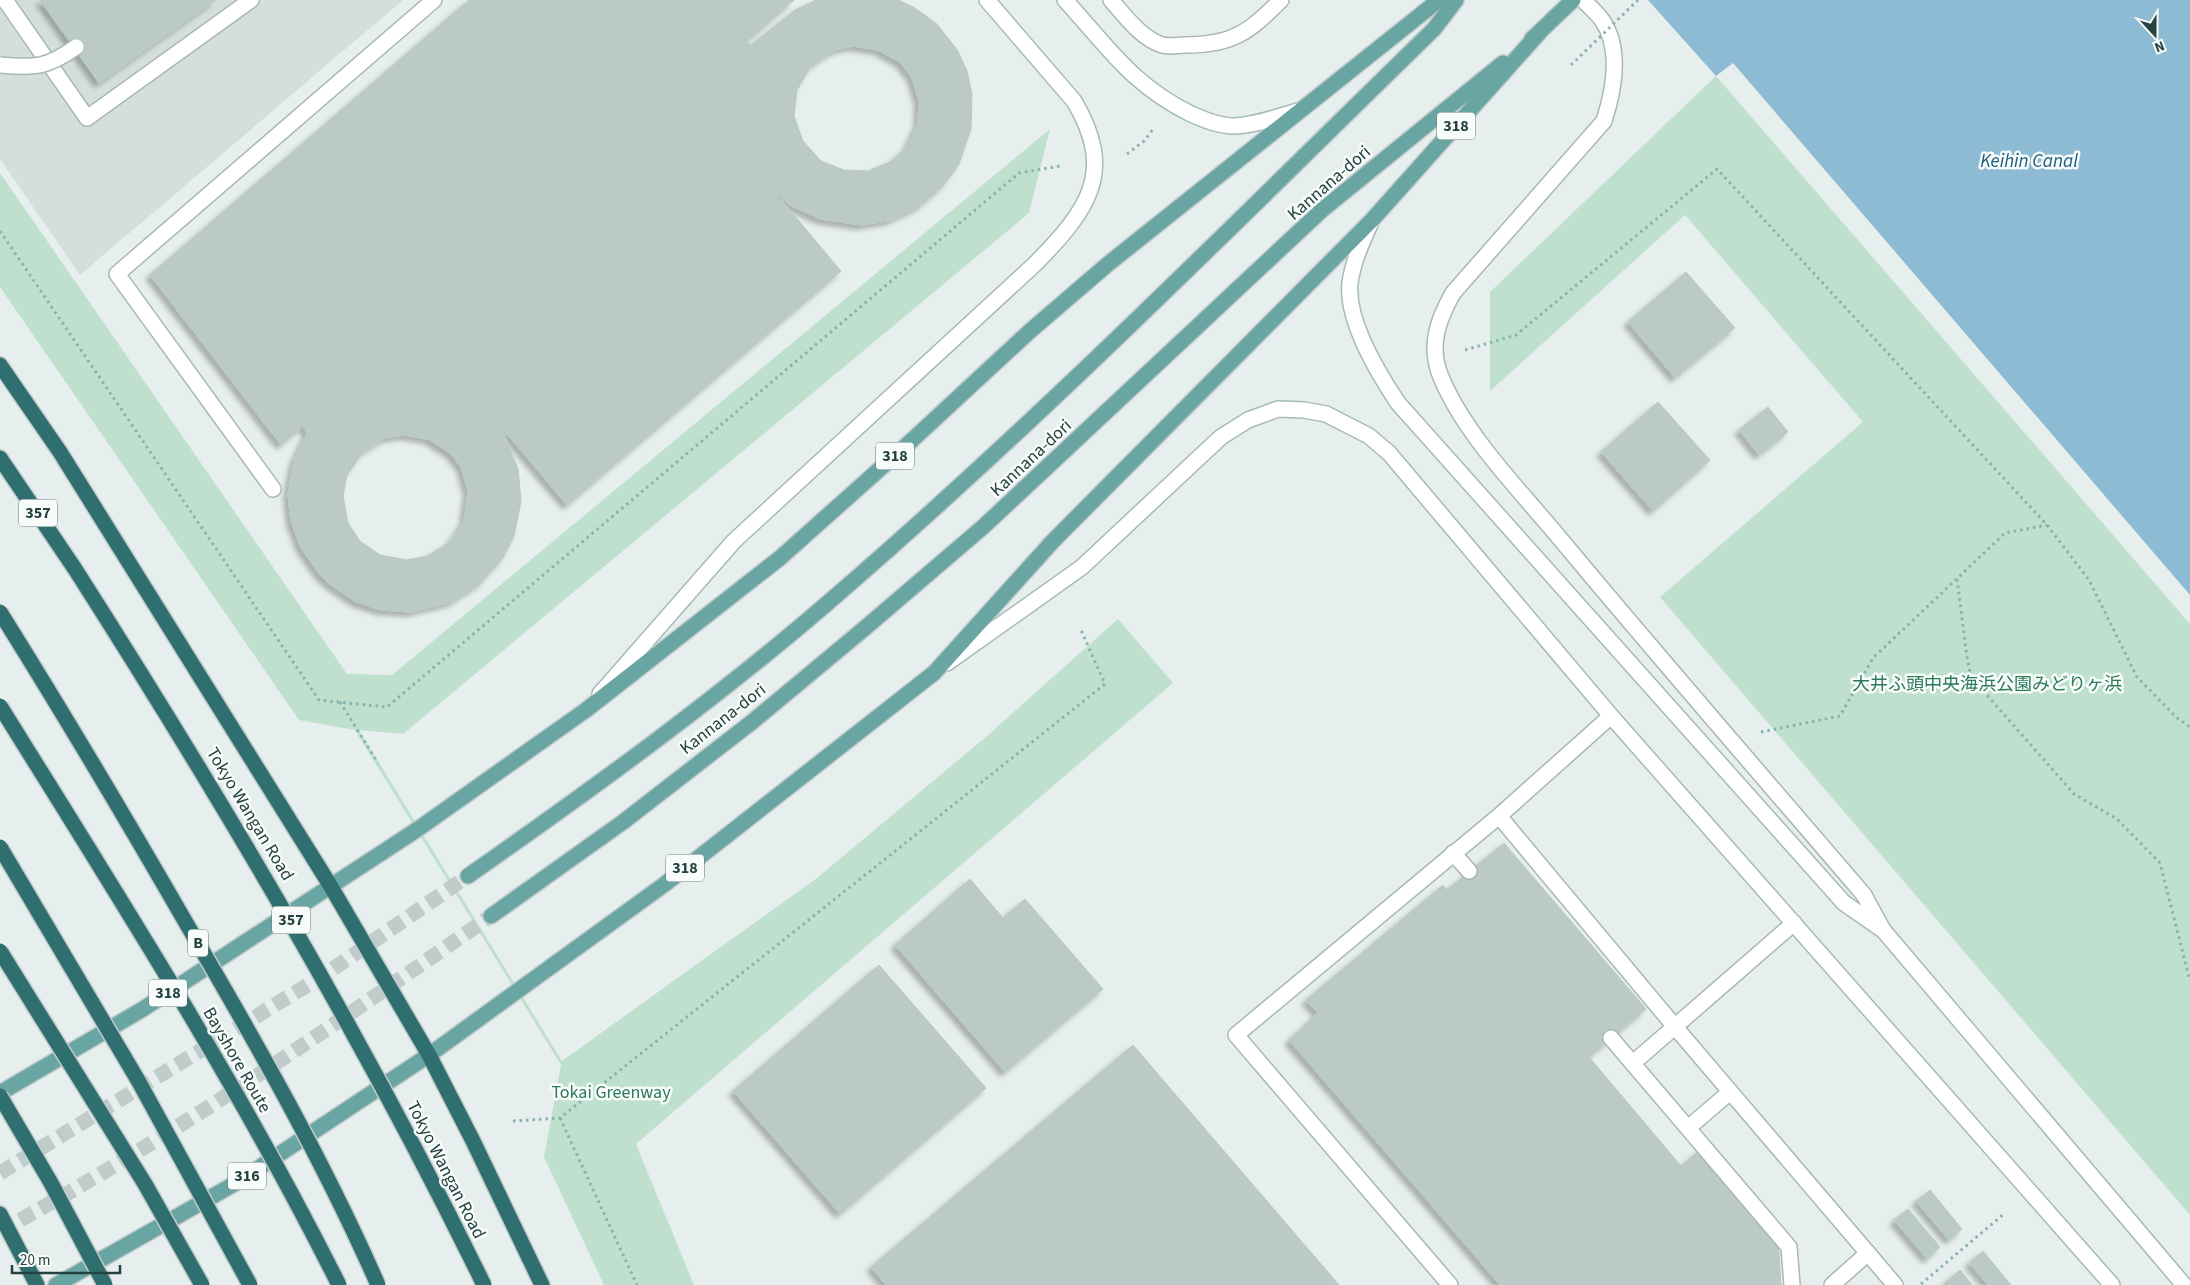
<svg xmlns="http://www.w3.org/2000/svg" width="2190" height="1285" font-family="'Source Sans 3','Noto Sans JP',sans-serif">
  <defs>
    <filter id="shadow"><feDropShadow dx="-4.5" dy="4.5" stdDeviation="2.5" flood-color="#0004"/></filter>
  </defs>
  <rect width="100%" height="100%" fill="#e6efed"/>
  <path fill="#d4dfdc" d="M0 0H403L80 275 0 159Z"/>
  <g fill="#bfe0ce">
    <path d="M1716 76 2190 624V1215L1660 597 1863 422 1685 215 1490 391V292Z"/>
    <path d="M1050 129 1029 213 403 734 359 730 562 1061 817 878 987 736 1118 619 1173 683 636 1144 694 1285H604L544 1157 561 1065 355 730 299 720 0 287V173L347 674 392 675Z"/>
  </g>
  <path fill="#8dbbd4" d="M1648 0H2190V595L1733 63 1716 76Z"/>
  <g fill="#bbcac6" stroke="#b8c9c5" fill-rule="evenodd" filter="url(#shadow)">
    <path d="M40 0H216L99 83Z"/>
    <path d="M469 0H794L747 41 750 46 795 10 816 0H898L915 8 937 24 958 51 967 71 972 94 971 129 959 164 943 186 920 206 891 220 861 225 820 219 790 205 767 183 841 271 567 505 507 434 505 437 518 469 521 501 514 536 503 558 480 584 452 602 411 612 381 610 356 602 331 585 320 575 301 548 291 521 288 494 294 461 307 433 303 426 281 445 150 275ZM853 46 878 50 901 63 912 78 919 101 918 124 907 147 892 161 868 171 844 170 821 161 803 141 794 116 797 90 811 66 835 50ZM404 435 428 439 450 453 461 467 468 491 464 521 449 543 427 556 407 560 380 555 360 541 348 523 343 496 347 475 362 453 385 438Z"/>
    <path d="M1686 272 1735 328 1675 378 1628 322Z"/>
    <path d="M1658 402 1710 460 1653 511 1601 452Z"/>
    <path d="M1768 407 1788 432 1759 455 1739 430Z"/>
    <path d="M1504 843 1646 1009 1589 1057 1681 1166 1701 1149 1778 1240 1781 1285H1500L1289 1040 1318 1013 1306 1000 1443 885 1447 890Z"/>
    <path d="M970 879 1003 918 1025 899 1103 989 1005 1072 895 945Z"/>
    <path d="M879 965 986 1088 840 1214 733 1091Z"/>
    <path d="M1133 1045 1339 1285H886L871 1267Z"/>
    <path d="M1930 1190 1962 1229 1949 1240 1916 1201Z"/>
    <path d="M1908 1209 1940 1247 1927 1259 1894 1220Z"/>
    <path d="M1983 1251 2011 1285H1988L1969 1263Z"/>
    <path d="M1960 1270 1972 1285H1949L1946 1282Z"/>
  </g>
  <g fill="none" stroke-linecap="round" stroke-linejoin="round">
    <g stroke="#bfccca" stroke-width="15" stroke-dasharray="15 8" stroke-linecap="butt">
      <path d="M0 1173 324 975 468 876"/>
      <path d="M0 1231C172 1138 331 1027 491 916"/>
    </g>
    <defs>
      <g id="lane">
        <path d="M5 0 87 118 251 0"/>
        <path d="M273 489 117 274 434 0"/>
        <path d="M1499 816 1676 1028 1895 1285"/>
        <path d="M1453 853 1469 871"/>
        <path d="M1611 1038 1789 1247 1792 1285"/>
        <path d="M1633 1063 1794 923"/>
        <path d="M1688 1128 1730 1092"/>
        <path d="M1450 1285 1236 1035 1499 816 1611 716"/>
        <path d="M1832 1285 1868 1253"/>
      </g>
      <g id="street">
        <path d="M1111 0C1125 16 1141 38 1162 45 1169 47 1178 45 1185 45 1233 45 1249 32 1281 0"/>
        <path d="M1583 0C1589 6 1597 13 1602 20 1622 49 1614 90 1604 121L1453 293C1439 318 1429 343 1439 372 1462 433 1521 491 1562 541 1661 660 1763 777 1864 895L1883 930"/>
      </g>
      <g id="secondary">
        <path d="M1065 0C1108 47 1132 85 1191 114 1205 120 1219 126 1235 126 1256 125 1277 117 1298 111"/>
        <path d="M1371 222C1362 242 1353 261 1350 283 1346 321 1378 373 1398 403L1844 903 1883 930 2184 1285"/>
        <path d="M947 663 1082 567 1221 437 1248 420 1278 409 1304 410 1326 414 1369 436 1389 453 1611 716 2112 1285"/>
        <path d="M600 694 734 541 1035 264C1087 211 1117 173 1074 101L987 0"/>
      </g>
      <g id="primary">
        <path d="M1532 39 1573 0"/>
        <path d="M468 876C595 787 721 696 838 594 1045 415 1238 220 1434 29L1456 0"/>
        <path d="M491 916 623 822 752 722 865 628 983 527 1322 210 1503 63"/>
        <path d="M0 1093 143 1009 418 829 586 710 780 558 910 442 1030 331 1108 264 1439 0"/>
        <path d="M56 1285 236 1183 429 1055 665 884 934 673 1053 541 1372 220 1539 33"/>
      </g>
      <g id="highway">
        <path d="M0 365 60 452 330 885 429 1055 473 1141 542 1285"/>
        <path d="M0 458 75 569"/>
        <path d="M0 1214 37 1285"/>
      </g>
    </defs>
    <use href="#lane" stroke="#a8b8b6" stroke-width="18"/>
    <use href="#street" stroke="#a8b8b6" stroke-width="18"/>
    <use href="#secondary" stroke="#a4bbb8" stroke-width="18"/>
    <use href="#primary" stroke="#c2caca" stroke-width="18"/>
    <use href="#highway" stroke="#c2caca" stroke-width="18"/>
    <g stroke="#86b3ae" stroke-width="3" stroke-dasharray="2.5 4" stroke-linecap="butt">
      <path d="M1127 154 1144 141 1154 128"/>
      <path d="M0 231 319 700 387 707 1019 173 1060 166"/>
      <path d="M1465 350 1516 335 1717 169 2047 525 2089 580 2137 677 2177 718 2190 727"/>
      <path d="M1957 579 1967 657 1971 677 2074 794 2117 819 2160 863 2190 981"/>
      <path d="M340 702 378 763"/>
      <path d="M1761 732 1840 716 1873 658 2005 533 2047 525"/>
      <path d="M560 1118 637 1285"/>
      <path d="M513 1121 560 1118 1105 684 1081 630"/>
      <path d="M1921 1284 2005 1213"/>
    </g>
    <use href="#lane" stroke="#fff" stroke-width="15"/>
    <use href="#street" stroke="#fff" stroke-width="15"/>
    <use href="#secondary" stroke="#fff" stroke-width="15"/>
    <use href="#primary" stroke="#69a5a2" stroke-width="15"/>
    <use href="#highway" stroke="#2f6f6f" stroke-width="15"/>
    <defs>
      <path id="lane-bridge" d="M0 65C34 68 47 68 76 47"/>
      <g id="highway-bridge">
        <path d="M75 569C223 801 363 1037 484 1285"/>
        <path d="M0 612C65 716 128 822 189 928 257 1044 324 1162 378 1285"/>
        <path d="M0 706C118 896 239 1085 339 1285"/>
        <path d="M0 847 139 1082 250 1285"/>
        <path d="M0 951 145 1184 202 1285"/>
        <path d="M0 1096 51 1183 105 1285"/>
      </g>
    </defs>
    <use href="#lane-bridge" stroke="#a8b8b6" stroke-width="18" stroke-linecap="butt"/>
    <use href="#highway-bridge" stroke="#c2caca" stroke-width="18" stroke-linecap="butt"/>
    <path stroke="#86b3ae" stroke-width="3" stroke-dasharray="2.5 4" stroke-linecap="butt" d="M1571 65 1638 0"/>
    <use href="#lane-bridge" stroke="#fff" stroke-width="15"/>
    <use href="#highway-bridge" stroke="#2f6f6f" stroke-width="15"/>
  </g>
  <g text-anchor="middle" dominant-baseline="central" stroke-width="5" stroke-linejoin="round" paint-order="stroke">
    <g fill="#f7fbfa" stroke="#637a78" stroke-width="1">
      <rect x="1437" y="112.5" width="38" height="27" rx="4"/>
      <rect x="876" y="442.5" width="38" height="27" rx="4"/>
      <rect x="19" y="499.5" width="38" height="27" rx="4"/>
      <rect x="666" y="854.5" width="38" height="27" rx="4"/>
      <rect x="272" y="906.5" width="38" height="27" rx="4"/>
      <rect x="188" y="929.5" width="20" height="27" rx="4"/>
      <rect x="149" y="979.5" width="38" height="27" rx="4"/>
      <rect x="228" y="1162.5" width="38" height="27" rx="4"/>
    </g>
    <g font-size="16" font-weight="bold" fill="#244240">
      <text x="1456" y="126">318</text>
      <text x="895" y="456">318</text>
      <text x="38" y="513">357</text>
      <text x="685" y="868">318</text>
      <text x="291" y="920">357</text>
      <text x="198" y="943">B</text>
      <text x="168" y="993">318</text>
      <text x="247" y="1176">316</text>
    </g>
    <g font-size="18" fill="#244240" stroke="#f7fbfa">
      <text transform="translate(1329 183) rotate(-41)">Kannana-dori</text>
      <text transform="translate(1031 458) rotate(-43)">Kannana-dori</text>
      <text transform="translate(723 719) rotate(-38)">Kannana-dori</text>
      <text transform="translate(250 814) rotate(59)">Tokyo Wangan Road</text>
      <text transform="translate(237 1060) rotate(60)">Bayshore Route</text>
      <text transform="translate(446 1170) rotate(63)">Tokyo Wangan Road</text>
    </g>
    <g font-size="18" fill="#2c7a5a" stroke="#f7fbfa">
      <text x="1987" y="684">大井ふ頭中央海浜公園みどりヶ浜</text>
      <text x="611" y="1092">Tokai Greenway</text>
    </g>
    <g font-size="19" font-style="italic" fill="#1b5c81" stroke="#f7fbfa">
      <text x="2029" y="161">Keihin Canal</text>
    </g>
  </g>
  <g transform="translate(2155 35) rotate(159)" stroke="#f7fbfa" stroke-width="4" paint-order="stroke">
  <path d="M0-4L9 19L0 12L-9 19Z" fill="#244240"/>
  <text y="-8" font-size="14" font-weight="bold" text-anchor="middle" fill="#244240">N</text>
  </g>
  <path d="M12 1265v8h108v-8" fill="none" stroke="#244240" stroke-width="2.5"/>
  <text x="20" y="1265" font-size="15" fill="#244240" stroke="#f7fbfa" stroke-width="4" paint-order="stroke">20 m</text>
</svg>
